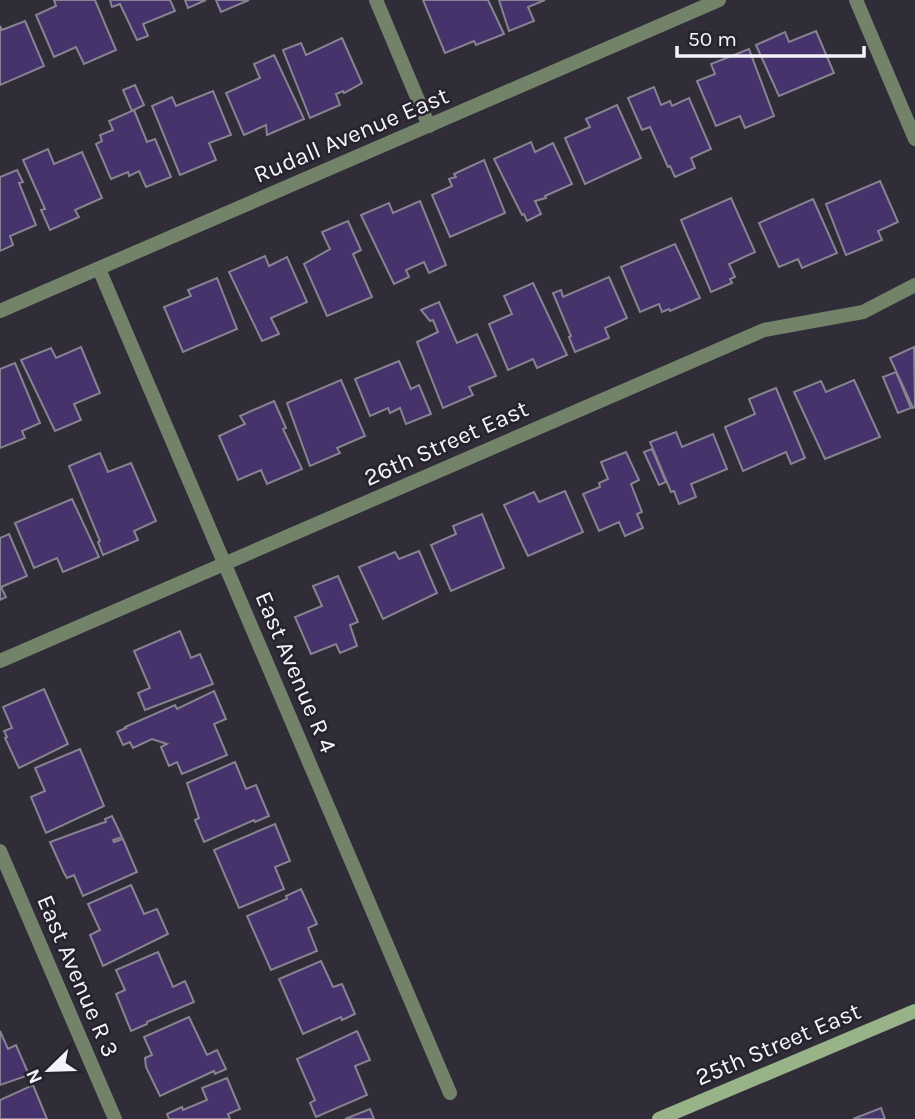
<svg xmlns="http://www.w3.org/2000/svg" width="915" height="1119" font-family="Karla,sans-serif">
  <rect width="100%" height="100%" fill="#302d38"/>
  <g fill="#46336c" stroke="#878491" stroke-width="2">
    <path d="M54 0H95L116 50 84 64 76 47 54 57 36 15 56 6Z"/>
    <path d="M110 0H170L175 11 143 24 148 36 137 40 120 4 112 7Z"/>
    <path d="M185 0H206L188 8Z"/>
    <path d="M216 0H249L221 12Z"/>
    <path d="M423 0H488L504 34 476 45 474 41 445 53Z"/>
    <path d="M499 0H545L528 7 534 21 509 31Z"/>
    <path d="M25 21 44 66 0 85V26L2 30Z"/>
    <path d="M816 31 834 73 779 96 756 45 785 32 789 42Z"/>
    <path d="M342 38 362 83 344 93 343 91 336 94 340 105 310 118 283 50 301 43 306 55Z"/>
    <path d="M749 49 774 116 745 128 740 116 716 126 697 81 715 74 711 64Z"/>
    <path d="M274 55 304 119 267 135 266 125 244 135 226 93 260 78 254 64Z"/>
    <path d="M135 85 144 105 132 111 123 90Z"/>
    <path d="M654 87 661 105 670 101 672 106 689 98 711 149 691 158 695 168 675 177 670 166 668 167 650 127 642 130 628 98Z"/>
    <path d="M213 91 231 135 209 143 216 160 180 175 152 106 172 97 176 106Z"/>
    <path d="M617 105 641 158 585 184 565 138 590 127 586 119Z"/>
    <path d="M134 110 147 142 155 139 171 177 146 187 139 171 129 176 128 172 111 179 96 144 102 141 100 135 113 130 109 121Z"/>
    <path d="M531 142 535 152 553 143 572 184 545 196 546 198 535 201 541 214 527 221 524 214 522 215 494 159Z"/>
    <path d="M48 149 54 164 82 152 102 198 75 210 79 217 50 230 41 210 45 209 23 160Z"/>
    <path d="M484 160 505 213 450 237 432 195 452 186 449 179 456 177 454 174Z"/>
    <path d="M17 170 23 182 19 183 36 225 10 236 13 245 0 251V177Z"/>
    <path d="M880 181 898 222 878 231 882 240 846 255 826 204Z"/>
    <path d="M731 198 755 252 729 264 735 277 730 279 732 283 711 292 681 220Z"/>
    <path d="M813 199 837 253 802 268 798 259 779 267 759 223Z"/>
    <path d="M420 201 446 265 429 273 424 262 406 270 409 277 394 284 361 215 389 203 393 213Z"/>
    <path d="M348 221 361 250 353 254 372 297 327 316 304 264 330 249 322 232Z"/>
    <path d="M675 244 700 298 670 311 669 309 662 312 659 304 640 312 621 267Z"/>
    <path d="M265 256 269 266 287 257 307 302 271 318 279 334 262 341 229 272Z"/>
    <path d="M609 277 627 318 605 328 609 338 575 352 569 337 571 336 553 293 561 290 563 297Z"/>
    <path d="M217 278 237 329 183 352 164 307 191 296 188 290Z"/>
    <path d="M533 283 567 355 537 368 533 359 508 370 489 324 512 314 504 296Z"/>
    <path d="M439 302 457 343 477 334 496 376 469 387 473 395 443 408 417 342 438 332 433 320 430 321 421 310Z"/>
    <path d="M81 347 100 393 74 404 81 420 55 431 21 360 51 348 56 358Z"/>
    <path d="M914 347 915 407 913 408 890 358Z"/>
    <path d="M399 361 411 389 419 385 431 414 406 424 400 408 390 413 388 408 370 416 355 379Z"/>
    <path d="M15 363 40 423 22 431 25 438 0 448V369Z"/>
    <path d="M896 372 911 408 898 413 883 377Z"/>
    <path d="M341 380 365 436 337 448 340 453 310 466 287 403Z"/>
    <path d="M854 380 880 437 825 459 794 392 821 381 826 392Z"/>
    <path d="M776 388 805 458 791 464 786 452 743 471 725 427 755 414 749 399Z"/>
    <path d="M274 401 286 428 283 429 302 469 267 484 261 470 238 480 219 436 245 424 240 416Z"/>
    <path d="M676 432 682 447 713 434 727 469 691 484 696 497 679 504 674 491 671 492 650 442Z"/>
    <path d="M652 449 666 482 659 485 644 452Z"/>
    <path d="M626 452 639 480 631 484 642 512 637 514 643 528 625 536 619 522 599 531 583 494 600 487 599 483 608 479 601 462Z"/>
    <path d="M100 453 108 472 131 463 156 521 134 531 138 540 103 555 98 542 100 541 69 466Z"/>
    <path d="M565 491 583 532 528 556 504 505 534 492 539 502Z"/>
    <path d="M72 499 99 557 63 572 57 558 34 568 15 523Z"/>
    <path d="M482 514 504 568 451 591 431 545 456 534 453 526Z"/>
    <path d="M9 534 27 576 1 587 6 597 0 600V538Z"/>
    <path d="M419 551 437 593 383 619 359 567 395 552 399 559Z"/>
    <path d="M338 576 358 622 350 625 357 646 340 653 336 644 311 654 295 617 322 606 313 586Z"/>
    <path d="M180 631 191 658 200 654 213 684 145 710 138 693 150 688 134 651Z"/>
    <path d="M44 689 68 744 19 768 5 738 7 737 4 731 12 728 3 707Z"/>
    <path d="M214 691 226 719 214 724 227 755 182 774 177 762 169 766 161 747 167 744 152 739 133 748 130 742 123 745 117 732 126 728 125 727 175 705 177 709Z"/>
    <path d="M80 749 104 806 46 833 31 797 45 791 35 768Z"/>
    <path d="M235 762 246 789 256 785 269 816 255 822 254 820 204 842 195 820 199 818 187 783Z"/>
    <path d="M112 816 122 837 113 840 114 842 123 839 137 872 83 896 74 875 67 878 64 873 50 842 102 823 106 822 105 819Z"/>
    <path d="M275 824 290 861 275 867 284 889 239 908 214 850Z"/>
    <path d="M131 885 144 914 157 909 168 934 103 966 90 935 100 930 88 904Z"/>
    <path d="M301 889 317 924 308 928 317 951 271 970 247 916 287 899 286 896Z"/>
    <path d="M158 952 173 987 185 981 194 1002 147 1022V1024L131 1031 116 994 125 990 116 970Z"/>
    <path d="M321 961 333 987 342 984 355 1014 342 1020 341 1017 303 1034 279 979Z"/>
    <path d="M189 1017 207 1055 217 1050 226 1069 215 1074 214 1071 160 1096 146 1067 145 1058 152 1055 144 1037Z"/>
    <path d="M0 1031 8 1049 16 1045 29 1075 0 1085Z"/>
    <path d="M357 1031 370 1060 355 1066 367 1095 316 1117 310 1103 315 1100 297 1059Z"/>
    <path d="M227 1078 240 1109 228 1114 230 1119H169L167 1114 182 1107 183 1110 207 1100 202 1088Z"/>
    <path d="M33 1085 47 1119H0V1100Z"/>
    <path d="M881 1108 885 1119H853Z"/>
    <path d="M370 1109 374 1119H345Z"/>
  </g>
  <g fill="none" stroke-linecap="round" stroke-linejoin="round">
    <g stroke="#738369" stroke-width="14">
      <path d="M376 0 429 126"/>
      <path d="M856 0 915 139"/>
      <path d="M99 269 450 1093"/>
      <path d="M0 311 719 0"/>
      <path d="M0 661 764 330 863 312 915 285"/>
      <path d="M0 851 115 1119"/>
    </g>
    <path stroke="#99b389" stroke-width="14" d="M659 1119 915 1011"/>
  </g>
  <g text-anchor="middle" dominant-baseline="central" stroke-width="5" stroke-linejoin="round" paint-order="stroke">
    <g font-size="24" fill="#f5f3fb" stroke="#26232e">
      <text transform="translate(351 135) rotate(-23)">Rudall Avenue East</text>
      <text transform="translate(446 443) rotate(-24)">26th Street East</text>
      <text transform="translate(296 672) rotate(67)">East Avenue R 4</text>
      <text transform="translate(78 976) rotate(67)">East Avenue R 3</text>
      <text transform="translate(778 1044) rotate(-23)">25th Street East</text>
    </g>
  </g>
  <g transform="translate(49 1070) rotate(247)" stroke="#26232e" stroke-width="5" paint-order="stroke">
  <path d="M0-5L12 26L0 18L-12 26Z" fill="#f5f3fb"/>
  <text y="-10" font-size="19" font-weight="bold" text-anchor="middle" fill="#f5f3fb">N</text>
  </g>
  <path d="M677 46v10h187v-10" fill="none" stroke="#f5f3fb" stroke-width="3.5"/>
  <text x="688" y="46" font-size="21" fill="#f5f3fb" stroke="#26232e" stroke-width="5" paint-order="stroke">50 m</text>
</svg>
